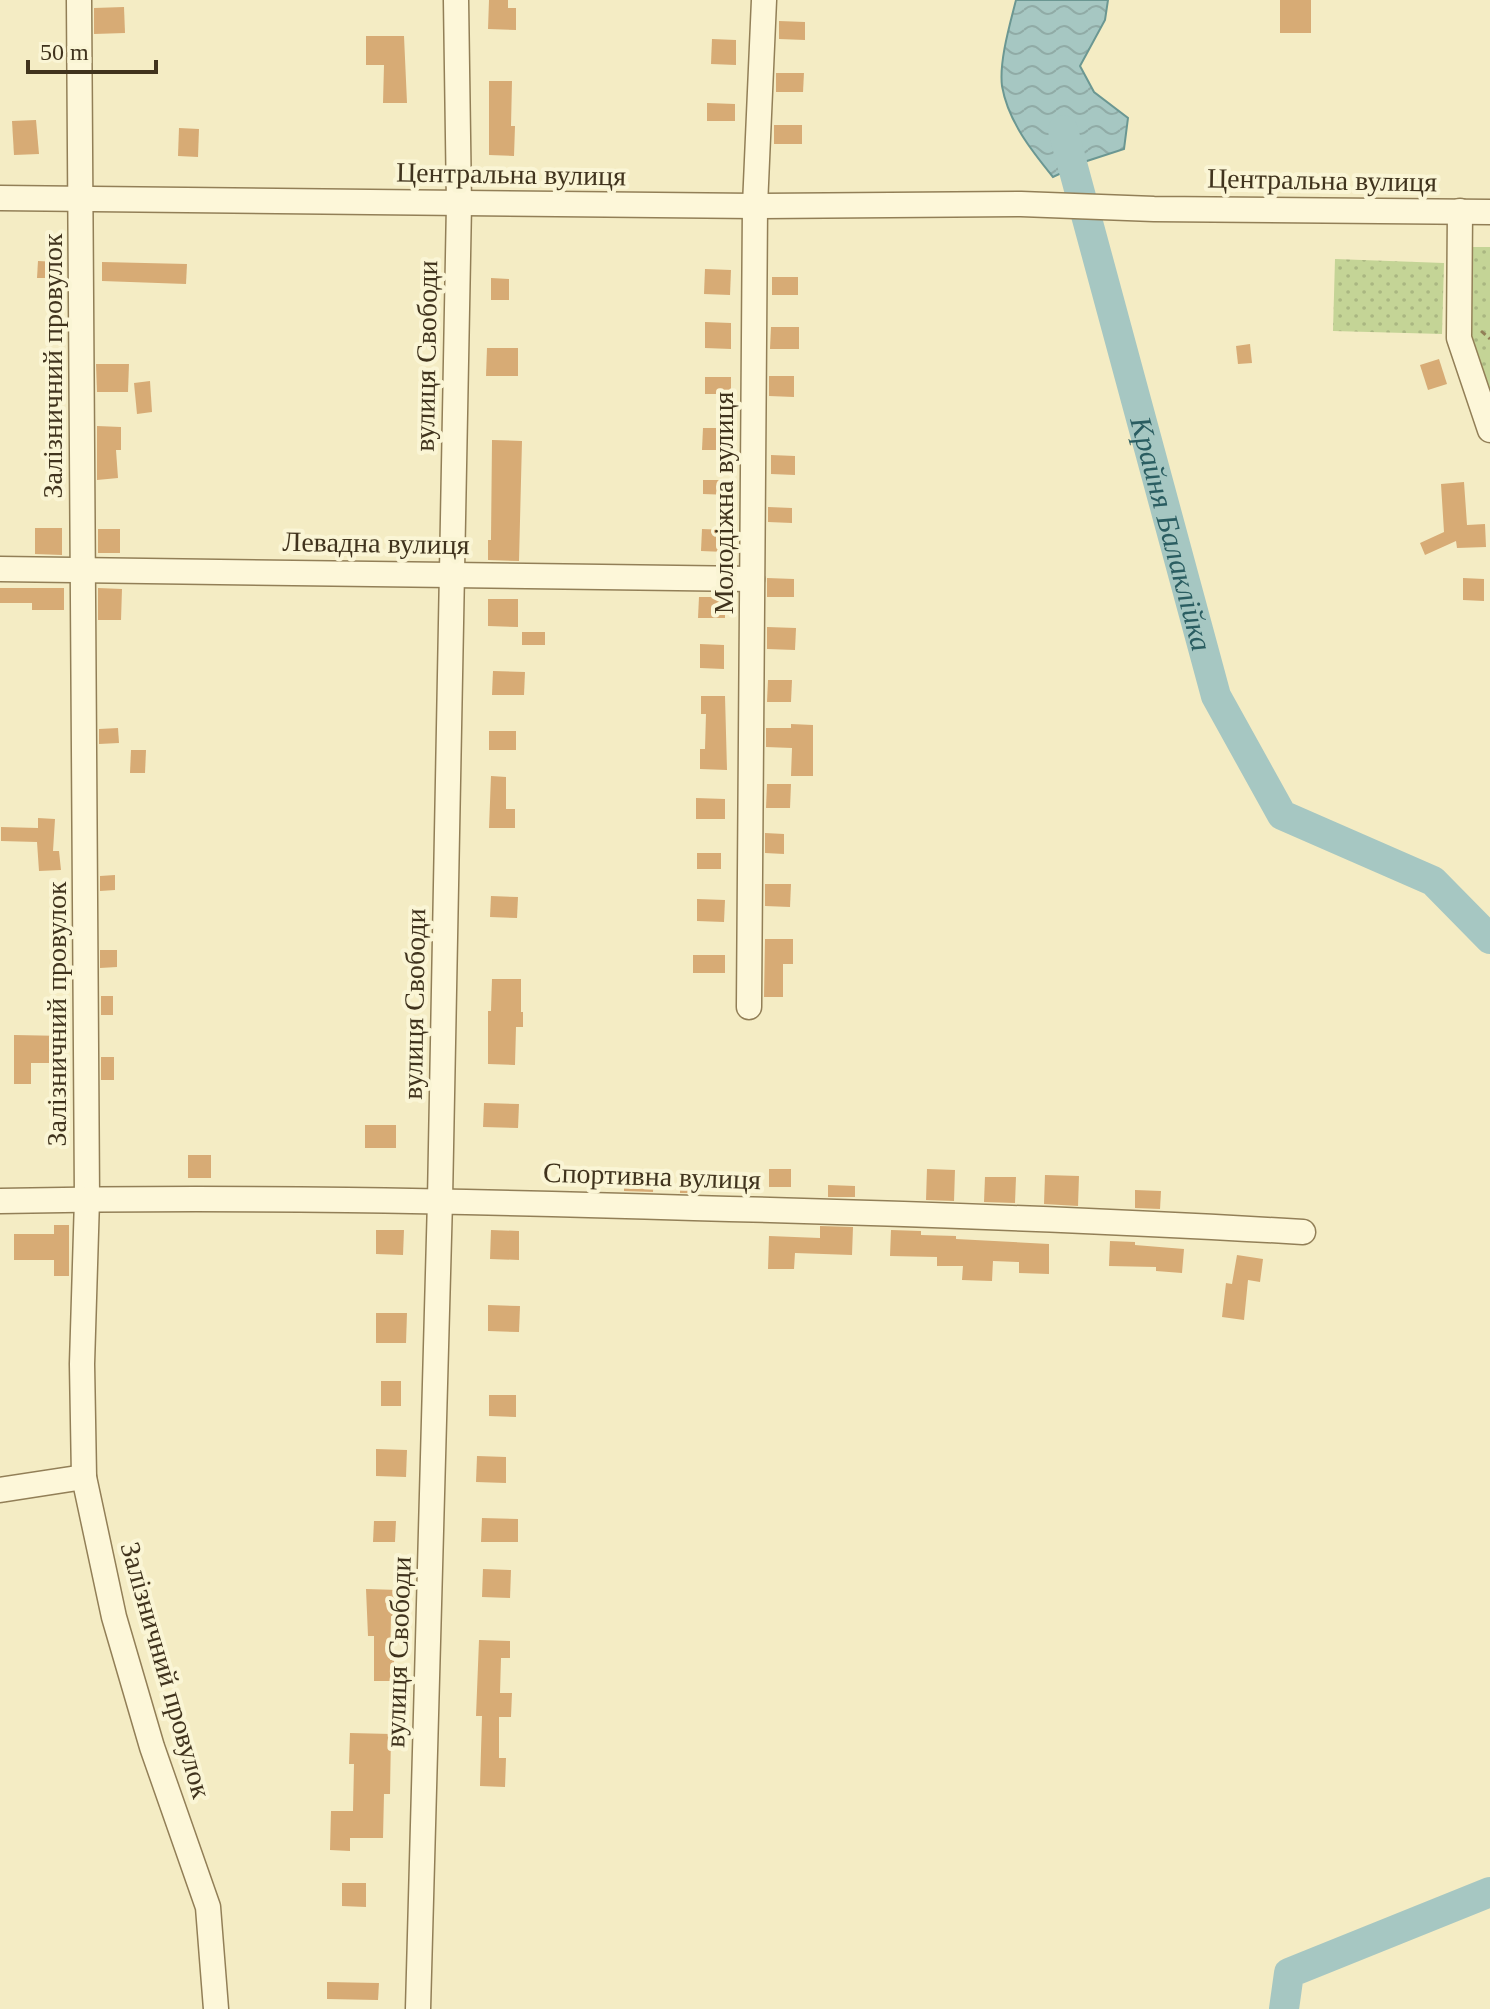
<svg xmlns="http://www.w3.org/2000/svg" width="1490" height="2009" font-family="'Times New Roman',serif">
  <defs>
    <pattern id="park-dots" width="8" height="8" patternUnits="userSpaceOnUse" patternTransform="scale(2)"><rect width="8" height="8" fill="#c4d496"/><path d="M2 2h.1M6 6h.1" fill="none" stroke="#a9b681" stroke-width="1.8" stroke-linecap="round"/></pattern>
    <pattern id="water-waves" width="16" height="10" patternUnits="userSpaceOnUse" patternTransform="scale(2)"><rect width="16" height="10" fill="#a6c7c2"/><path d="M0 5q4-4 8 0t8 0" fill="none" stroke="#90aba6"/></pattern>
  </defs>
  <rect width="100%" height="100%" fill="#f4ecc4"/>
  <g fill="url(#park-dots)">
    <path d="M1471 247H1490V394L1470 342Z"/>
    <path d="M1335 259 1444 263 1442 334 1333 331Z"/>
  </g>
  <path fill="url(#water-waves)" stroke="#6b9792" stroke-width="2" d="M1016 0H1108L1105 20 1080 66 1094 92 1128 118 1124 149 1087 161 1053 177C1031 150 1008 121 1002 86 999 61 1010 24 1016 0Z"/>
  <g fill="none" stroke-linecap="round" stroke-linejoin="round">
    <g stroke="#a6c7c2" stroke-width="30">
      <path id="s1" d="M1063 130 1216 696 1282 815 1433 881 1490 939"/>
      <path d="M1284 2009 1289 1973 1490 1892"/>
    </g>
  </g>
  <g fill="#d7ab75">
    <path d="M489 0H508V8H516V30L488 29Z"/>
    <rect x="1280" y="0" width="31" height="33"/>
    <path d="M124 7 125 33 94 34V8Z"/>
    <path d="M779 21 805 22V40L779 39Z"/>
    <path d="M366 36H404L407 103H383L384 65H366Z"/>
    <path d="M712 39 736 40V65L711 64Z"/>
    <path d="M776 73H804L803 92H776Z"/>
    <path d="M489 81H512L511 126H515L514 156 489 155Z"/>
    <path d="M707 103 735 104V121H707Z"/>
    <path d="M36 120 39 154 14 155 12 121Z"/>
    <rect x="774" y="125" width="28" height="19"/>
    <path d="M179 128 199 129 198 157 178 156Z"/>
    <path d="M38 261 58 262 57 278H37Z"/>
    <path d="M102 262 187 264 186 284 102 281Z"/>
    <path d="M705 269 731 270 730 295 704 294Z"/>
    <rect x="772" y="277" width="26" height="18"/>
    <path d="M491 278 509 279V300H491Z"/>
    <path d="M705 322 731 323V349L705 348Z"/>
    <path d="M771 327H799V349H770Z"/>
    <path d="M1250 344 1252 363 1238 364 1236 346Z"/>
    <path d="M487 348H518V376H486Z"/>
    <path d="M1439 359 1447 384 1428 390 1420 365Z"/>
    <path d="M96 364H129L128 392H97Z"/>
    <path d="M769 376H794V397L769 396Z"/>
    <rect x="705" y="377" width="26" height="17"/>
    <path d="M150 381 152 412 137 414 134 383Z"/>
    <path d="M97 426 121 427V450H116L118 478 97 480Z"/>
    <path d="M703 428H730V450H702Z"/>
    <path d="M492 440 522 441 519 561 488 560V540H491Z"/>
    <path d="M771 455 795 456V475L771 474Z"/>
    <path d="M703 480H730V495L703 494Z"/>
    <path d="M1464 482 1467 525 1485 524 1486 547 1457 548 1456 541 1425 555 1420 543 1444 532 1441 484Z"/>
    <path d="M768 507 792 508V523L768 522Z"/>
    <path d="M35 528H62V555L35 554Z"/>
    <rect x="98" y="529" width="22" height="24"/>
    <path d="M702 529 726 530 725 552 701 551Z"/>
    <path d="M767 578 794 579V597H767Z"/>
    <path d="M1463 578 1484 579V601L1463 600Z"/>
    <path d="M0 588H64V610H32V603H0Z"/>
    <path d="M98 588 122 589 121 620H98Z"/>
    <path d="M699 597H725V618H698Z"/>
    <path d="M488 599H518V627L488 626Z"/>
    <path d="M767 627 796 628 795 650 767 649Z"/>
    <rect x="522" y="632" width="23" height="13"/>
    <path d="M700 644 724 645V669L700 668Z"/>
    <path d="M493 671 525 672 524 695H492Z"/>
    <path d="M768 680H792L791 702H767Z"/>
    <path d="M701 696H725L727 770 700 769V749H705L706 714H701Z"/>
    <path d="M791 724 813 725V776H791L792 748 766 747V728H791Z"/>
    <path d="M118 728 119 743 99 744V729Z"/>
    <rect x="489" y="731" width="27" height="19"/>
    <path d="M131 750H146L145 773H130Z"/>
    <path d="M491 776 506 777V809H515V828H489Z"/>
    <path d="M767 784H791L790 808H766Z"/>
    <path d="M696 798 725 799V819H696Z"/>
    <path d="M38 818 55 819 53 851H59L61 870 39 871 37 842 1 841V827L38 828Z"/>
    <path d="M765 833 784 834V854L765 853Z"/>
    <rect x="697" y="853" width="24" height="16"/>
    <path d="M115 875V890L100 891V876Z"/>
    <path d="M765 884H791L790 907 765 906Z"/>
    <path d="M491 896 518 897 517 918 490 917Z"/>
    <path d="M697 899 725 900 724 922 697 921Z"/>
    <path d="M765 939H793V964H783V997H764Z"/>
    <path d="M100 950H117V967L100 968Z"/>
    <rect x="693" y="955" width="32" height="18"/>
    <path d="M492 979H521V1012H523V1027H516L515 1065 488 1064V1011H491Z"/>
    <rect x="101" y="996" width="12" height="19"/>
    <path d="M14 1035 66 1036V1063H31V1084H14Z"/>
    <rect x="101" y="1057" width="13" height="23"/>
    <path d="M484 1103 519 1104 518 1128 483 1127Z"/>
    <rect x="365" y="1125" width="31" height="23"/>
    <rect x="188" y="1155" width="23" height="23"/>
    <path d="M624 1169H654L653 1192 624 1191Z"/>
    <rect x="769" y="1169" width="22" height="18"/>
    <path d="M927 1169 955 1170 954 1201 926 1200Z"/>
    <rect x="680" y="1174" width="15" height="19"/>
    <path d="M1045 1175 1079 1176 1078 1206 1044 1204Z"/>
    <path d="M985 1177H1016L1015 1203 984 1202Z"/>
    <path d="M828 1185 855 1186V1197H828Z"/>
    <path d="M1135 1190 1161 1191 1160 1209 1135 1208Z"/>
    <path d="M54 1225H69V1276H54V1260H14V1234H54Z"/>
    <path d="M820 1226 853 1227 852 1255 795 1253 794 1269H768L769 1236 820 1238Z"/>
    <path d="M376 1230H404L403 1255 376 1254Z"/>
    <path d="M491 1230 519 1231V1260L490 1259Z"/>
    <path d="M891 1230 921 1231V1235L956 1236V1239L1049 1244V1274L1019 1273V1262L993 1261 992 1281 962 1280 963 1266H937V1257L890 1256Z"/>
    <path d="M1110 1241 1135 1242V1245L1184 1249 1182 1273 1156 1271V1267L1109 1266Z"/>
    <path d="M1237 1255 1263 1259 1260 1282 1248 1280 1244 1320 1222 1317 1226 1283 1232 1284Z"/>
    <path d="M488 1305 520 1306 519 1332 488 1331Z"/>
    <path d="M376 1313H407L406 1343H376Z"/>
    <rect x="381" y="1381" width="20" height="25"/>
    <path d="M489 1395H516V1417L489 1416Z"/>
    <path d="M376 1449 407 1450 406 1477 376 1476Z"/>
    <path d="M477 1456 506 1457V1483L476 1482Z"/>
    <path d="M482 1518 518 1519V1542H481Z"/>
    <path d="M374 1521H396L395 1542H373Z"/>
    <path d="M483 1569 511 1570 510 1598 482 1597Z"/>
    <path d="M366 1589 399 1590V1616H391L390 1660H394V1681H374V1636H368Z"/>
    <path d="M479 1640 510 1641V1658H501L500 1693H512L511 1717H499V1758H506L505 1787 480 1786 482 1716H476Z"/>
    <path d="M350 1733 391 1734 390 1794H384L383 1838H350V1851L330 1850 331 1811H353L354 1764H349Z"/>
    <path d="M342 1883H366V1907L342 1906Z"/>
    <path d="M327 1982 379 1983 378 2000 327 1999Z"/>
  </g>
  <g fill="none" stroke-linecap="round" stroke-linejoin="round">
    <defs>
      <g id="minor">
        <path d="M79 0 87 1199 82 1364 84 1477 114 1617 152 1747 208 1907 216 2009"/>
        <path d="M0 198 755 206 1021 204 1154 209 1490 212"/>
        <path d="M1460 211 1459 338 1490 430"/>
        <path d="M0 569 752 579"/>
        <path d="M749 1007 755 206 764 0"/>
        <path d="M0 1201C231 1196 463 1201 694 1208 897 1213 1100 1220 1303 1232"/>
        <path d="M0 1490 84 1477"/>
        <path d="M418 2009 440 1200 459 204 456 0"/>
      </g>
    </defs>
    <use href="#minor" stroke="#927f57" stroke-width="27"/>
    <path stroke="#927f57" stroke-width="3" stroke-dasharray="6 4" stroke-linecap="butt" d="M1481 331 1490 339"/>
    <use href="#minor" stroke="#fdf7d9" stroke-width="24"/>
  </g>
  <g text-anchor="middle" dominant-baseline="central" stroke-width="8" stroke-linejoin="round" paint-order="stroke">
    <g font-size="28" fill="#40331d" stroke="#faf5d5">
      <text transform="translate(511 174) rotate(1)">Центральна вулиця</text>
      <text transform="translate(1322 180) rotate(1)">Центральна вулиця</text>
      <text transform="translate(426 356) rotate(-89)">вулиця Свободи</text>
      <text transform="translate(52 366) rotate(-90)">Залізничний провулок</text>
      <text transform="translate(723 503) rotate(-90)">Молодіжна вулиця</text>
      <text transform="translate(376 543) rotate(1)">Левадна вулиця</text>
      <text transform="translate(414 1004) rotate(-89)">вулиця Свободи</text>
      <text transform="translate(56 1014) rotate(-90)">Залізничний провулок</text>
      <text transform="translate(652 1176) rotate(2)">Спортивна вулиця</text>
      <text transform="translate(398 1652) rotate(-88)">вулиця Свободи</text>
      <text transform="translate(166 1670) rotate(74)">Залізничний провулок</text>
    </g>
    <g font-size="30" font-style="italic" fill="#2a5d61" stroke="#faf5d5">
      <text stroke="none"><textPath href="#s1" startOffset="418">Крайня Балаклійка</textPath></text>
    </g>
  </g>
  <path d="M28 60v12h128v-12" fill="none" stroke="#40331d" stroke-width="4"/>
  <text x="40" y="60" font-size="24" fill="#40331d" stroke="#faf5d5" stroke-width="6" paint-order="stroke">50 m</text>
</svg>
